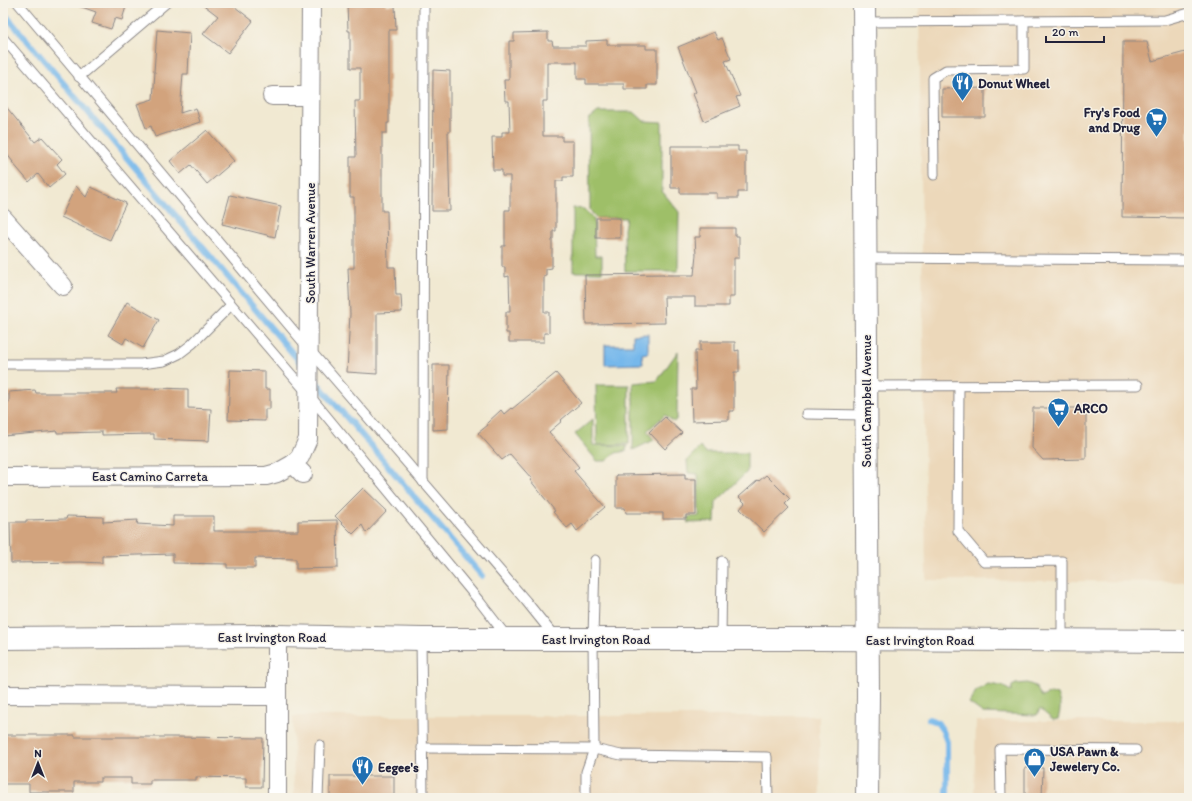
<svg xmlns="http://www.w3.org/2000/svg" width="1192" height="801" font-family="Itim,sans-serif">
  <rect width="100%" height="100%" fill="#f7f3e8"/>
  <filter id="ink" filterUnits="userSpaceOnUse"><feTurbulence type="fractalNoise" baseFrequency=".025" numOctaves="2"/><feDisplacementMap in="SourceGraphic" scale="8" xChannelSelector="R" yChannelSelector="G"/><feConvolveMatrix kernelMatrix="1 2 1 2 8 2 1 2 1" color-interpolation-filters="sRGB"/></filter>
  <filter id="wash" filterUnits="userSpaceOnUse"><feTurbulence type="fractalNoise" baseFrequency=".012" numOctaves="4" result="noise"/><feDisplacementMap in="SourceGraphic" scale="16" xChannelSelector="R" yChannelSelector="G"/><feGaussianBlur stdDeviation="0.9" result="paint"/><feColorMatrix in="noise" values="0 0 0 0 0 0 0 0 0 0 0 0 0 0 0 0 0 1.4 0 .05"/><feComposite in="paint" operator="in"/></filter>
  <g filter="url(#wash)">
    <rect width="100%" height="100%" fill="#f1e9d2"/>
    <g fill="#ecd8ba">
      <path d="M919 3H1189V582L926 580Z"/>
      <path d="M293 716H819L820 798H294Z"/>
      <path d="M976 721H1189V798H974Z"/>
    </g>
    <g fill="#9ebf68" stroke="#607052">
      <path d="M598 112H634L644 121 662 122V191L679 212 678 271H625L624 229 626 218H596L590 210 589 119Z"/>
      <path d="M573 208 584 209 594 219 595 256H602V272H573Z"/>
      <path d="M678 351 677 418 674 422 665 415 647 431 654 440 633 450V383L657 381Z"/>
      <path d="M596 385H629V444L597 445Z"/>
      <path d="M593 419V445L627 446 626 451 616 453 606 461H597L575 434Z"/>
      <path d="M700 447 706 453H747V472L716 502 715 522 688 523V517L699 516 698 474 688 473 687 460Z"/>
      <path d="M1027 683 1035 686 1042 697 1051 693 1057 695C1061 704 1061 709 1058 719L1053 720 1040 709 1037 715 983 713 969 703 976 691 988 684 1002 686 1011 691 1012 686 1016 684Z"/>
    </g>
    <path fill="#76b8eb" stroke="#4c6d93" d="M648 334V353L642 354 643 364 605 365V345H633V335Z"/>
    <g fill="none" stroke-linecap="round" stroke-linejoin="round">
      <g stroke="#76b8eb" stroke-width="6">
        <path d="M3 12 305 368"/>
        <path d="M313 378 482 576"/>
        <path d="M929 719 937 722 943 731 947 742V798"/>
      </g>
    </g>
    <g id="blocks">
      <g fill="#d2a37d">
        <path d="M79 3H127L122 20 115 18 111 29 92 23 96 12 79 6Z"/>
        <path d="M201 3H230L253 21 228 53 203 34 218 16Z"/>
        <path d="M347 3H386L387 5H395L396 30H389V123H387V133H382V211H387L388 267H395L396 295H401L402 312 377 313V374L347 372 350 314 348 268H354V197H350V157H356L355 101H360V68H350V31H348Z"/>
        <path d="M157 30 190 33 188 74H183L180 113 196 108 200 122 155 137 151 126 146 128 137 104 153 99 155 72H154Z"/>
        <path d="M548 32V41H552L553 46H586V41L607 40V45H646V49H657V85H647V89H624V84H586V79H577V62H547V101H543V136H562V141H573V177H563V181H556V231H553V239L552 240V268L546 269V276H544V312H549V333H544V342H509V333H506V312H510L509 276 505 277V267H502V246H505V210H510V176H502V170H493L492 137H502V132H510L509 101H505L504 80H509V41H514V33Z"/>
        <path d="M714 32 718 40 722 38 731 59 725 61 740 96 736 97 740 106 704 121 693 94 696 92 678 47Z"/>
        <path d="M1123 42H1147L1152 61 1189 51V218L1122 217Z"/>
        <path d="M433 70 450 71V132H448L450 211H432Z"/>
        <path d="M985 88V117H942V89Z"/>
        <path d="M3 103 35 142 42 137 62 159 57 164 65 174 49 188 38 174 29 182 12 162H13L3 149Z"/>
        <path d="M207 130 234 161 207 184 191 165 180 174 170 161Z"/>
        <path d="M671 146H738V151H746V192H738V198H717V193H680V188H671Z"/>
        <path d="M76 186 86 197 91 187 126 203 118 220H119L110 240 61 217Z"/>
        <path d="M230 195 281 206 275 237 222 224Z"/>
        <rect x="596" y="218" width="24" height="20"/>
        <path d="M700 228H735V236H739V258H734V297H729V306H695V297H664L665 323 586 324 585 275 664 274V275H694L696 255 695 237H700Z"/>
        <path d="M127 302 159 320 143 348 126 338 123 344 108 335Z"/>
        <path d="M700 342H735V351L739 350V372H734V411H729V420L692 421 691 389H696L695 351H700Z"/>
        <path d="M433 365H449L448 429 433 430Z"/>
        <path d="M230 370 265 371V389H270V409H265V421L228 420Z"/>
        <path d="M556 373 581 403 561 420 562 421 549 432 579 467 574 471 605 507 577 531 572 524 567 528 553 512 555 511 530 480 532 479 510 454 502 460 478 433 488 425 487 423 501 410 504 414 511 408 512 409Z"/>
        <path d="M156 388 188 389V408L211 409 209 441 154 439V434L102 435V432L57 433V431L3 436V402H9V392L35 390 36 393H117L116 389H156Z"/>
        <path d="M1033 408H1086V459L1043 460 1032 448Z"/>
        <path d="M665 417 682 433 665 449 649 432Z"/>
        <path d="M685 474V479H696V515H686V519H663V513H626L625 508H616V475Z"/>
        <path d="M766 475 790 499 785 504 789 508 764 532 740 509 745 503 739 497 758 480 759 481Z"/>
        <path d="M363 488 387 511 366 533 362 525 353 534 335 516Z"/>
        <path d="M67 516 103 517V522L138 520 137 524 173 526V516H214V531H298V521L337 520 338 568 296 569V559L255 558V568H227V564L173 563V554L102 556V563L80 562 11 563 10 522H26V520L66 519Z"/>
        <path d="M3 735H75V737H174L263 738 262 787H246V778L196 777V780H150V784H131V778H100V782H74V792H29V784H3Z"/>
        <path d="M1025 768H1043L1042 798H1025Z"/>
        <rect x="330" y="776" width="64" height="22"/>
      </g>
    </g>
  </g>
  <g filter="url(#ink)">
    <use href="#blocks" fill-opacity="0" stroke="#8a8686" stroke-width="1"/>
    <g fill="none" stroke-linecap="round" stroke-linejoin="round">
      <defs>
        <g id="lane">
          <path d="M18 3 309 349 526 601 555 637"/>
          <path d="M864 22 1165 20 1189 13"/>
          <path d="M3 38 309 395 480 602 507 637"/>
          <path d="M79 77 166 3"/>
          <path d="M934 175 933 78 946 70 1024 69V21"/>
          <path d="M865 258 1189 260"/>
          <path d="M3 364H141L164 361 179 354 192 344 231 305"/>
          <path d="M866 386 1138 385"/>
          <path d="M959 386 958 531 984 562 1062 561V641"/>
          <path d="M806 414 866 415"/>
          <path d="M423 482 424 3"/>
          <path d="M421 639 423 798"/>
          <path d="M721 639 722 561"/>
          <path d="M422 748 594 749 621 755 767 757 768 798"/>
          <path d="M318 798 320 745"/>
          <path d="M586 798V772L594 749 593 638 595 560"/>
          <path d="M1001 798 1000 749 1136 750"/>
        </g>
        <g id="street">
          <path d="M272 96H310"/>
          <path d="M3 218 63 286"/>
          <path d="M303 474 293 464 300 457 308 439 311 3"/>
          <path d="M3 477 266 476 277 473 293 464"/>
          <path d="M277 636V798"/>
          <path d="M3 695 277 696"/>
        </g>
        <path id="secondary" d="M3 638 277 636 421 639H820L1189 641"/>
        <path id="primary" d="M864 3 868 695 867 798"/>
      </defs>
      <use href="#lane" stroke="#8a8686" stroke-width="11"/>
      <use href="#street" stroke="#8a8686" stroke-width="20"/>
      <use href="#secondary" stroke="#8a8686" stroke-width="24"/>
      <use href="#primary" stroke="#8a8686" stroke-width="24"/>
      <use href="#lane" stroke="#fff" stroke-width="9"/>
      <use href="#street" stroke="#fff" stroke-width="18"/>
      <use href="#secondary" stroke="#fff" stroke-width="22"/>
      <use href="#primary" stroke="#fff" stroke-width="22"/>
    </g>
  </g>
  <defs>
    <symbol id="restaurant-pin" viewBox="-11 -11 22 30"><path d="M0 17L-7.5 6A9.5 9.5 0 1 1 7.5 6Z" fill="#1f6fb2" stroke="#f7f3e8"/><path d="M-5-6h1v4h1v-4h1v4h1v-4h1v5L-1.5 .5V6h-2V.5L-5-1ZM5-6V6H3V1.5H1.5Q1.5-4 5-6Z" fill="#fff"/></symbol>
    <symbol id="supermarket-pin" viewBox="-11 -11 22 30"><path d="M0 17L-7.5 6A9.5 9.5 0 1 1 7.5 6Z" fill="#1f6fb2" stroke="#f7f3e8"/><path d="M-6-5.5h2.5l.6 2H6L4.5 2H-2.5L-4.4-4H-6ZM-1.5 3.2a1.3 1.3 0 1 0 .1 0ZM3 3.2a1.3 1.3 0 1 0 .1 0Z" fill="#fff"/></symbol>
    <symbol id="shop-pin" viewBox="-11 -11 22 30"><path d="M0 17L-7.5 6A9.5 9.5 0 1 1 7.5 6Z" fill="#1f6fb2" stroke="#f7f3e8"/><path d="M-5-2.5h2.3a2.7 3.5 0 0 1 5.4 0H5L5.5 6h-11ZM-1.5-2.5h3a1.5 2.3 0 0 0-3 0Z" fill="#fff"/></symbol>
  </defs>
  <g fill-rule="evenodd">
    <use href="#restaurant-pin" x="950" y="70" width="25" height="34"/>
    <use href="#supermarket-pin" x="1144" y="106" width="25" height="34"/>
    <use href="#supermarket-pin" x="1046" y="396" width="25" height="34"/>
    <use href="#shop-pin" x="1022" y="746" width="25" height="34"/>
    <use href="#restaurant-pin" x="350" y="754" width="25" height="34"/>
  </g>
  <g text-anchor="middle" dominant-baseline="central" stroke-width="3" stroke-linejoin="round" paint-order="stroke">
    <g font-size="13" font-weight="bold" fill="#22223b" stroke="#f7f3e8" text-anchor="start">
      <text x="978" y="83">Donut Wheel</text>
      <text x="1140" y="112" text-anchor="end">Fry's Food<tspan x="1140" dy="15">and Drug</tspan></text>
      <text x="1074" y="408">ARCO</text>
      <text x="1050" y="751">USA Pawn &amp;<tspan x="1050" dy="15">Jewelery Co.</tspan></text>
      <text x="378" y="767">Eegee's</text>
    </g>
    <g font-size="13" fill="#22223b" stroke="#f7f3e8">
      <text transform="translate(310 243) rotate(-90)">South Warren Avenue</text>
      <text transform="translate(866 401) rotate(-90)">South Campbell Avenue</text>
      <text x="150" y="476">East Camino Carreta</text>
      <text x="272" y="637">East Irvington Road</text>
      <text x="596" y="639">East Irvington Road</text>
      <text x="920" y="640">East Irvington Road</text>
    </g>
  </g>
  <rect width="1192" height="801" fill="none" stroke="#f7f3e8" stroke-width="16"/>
  <g transform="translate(38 763)" stroke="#f7f3e8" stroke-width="3" paint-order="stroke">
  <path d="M0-3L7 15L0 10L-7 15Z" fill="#22223b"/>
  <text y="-6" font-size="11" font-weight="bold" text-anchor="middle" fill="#22223b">N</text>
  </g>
  <path d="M1046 36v6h58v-6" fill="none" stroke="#22223b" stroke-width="2"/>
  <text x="1052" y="36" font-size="12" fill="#22223b" stroke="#f7f3e8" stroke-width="3" paint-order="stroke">20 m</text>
</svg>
